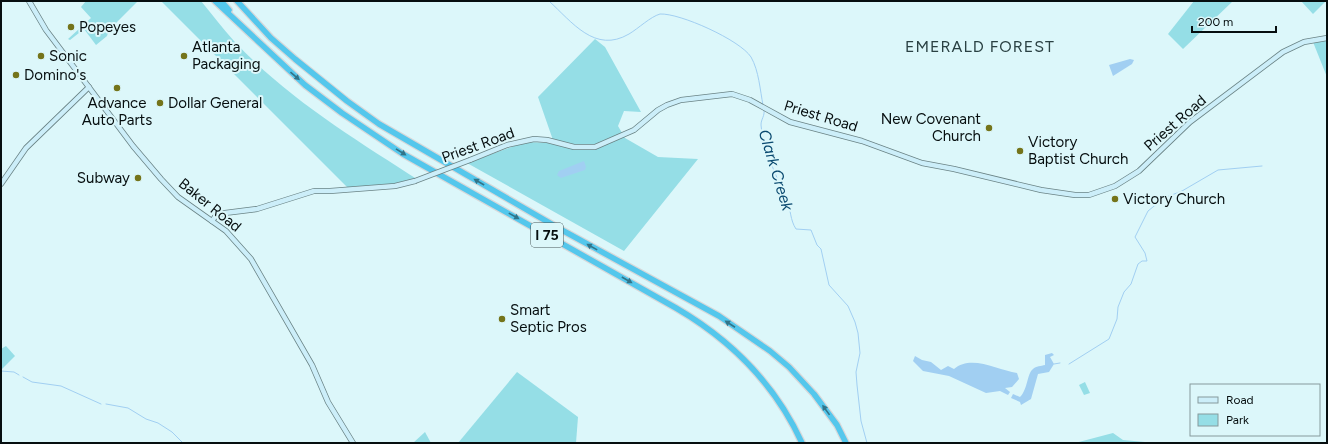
<svg xmlns="http://www.w3.org/2000/svg" width="1328" height="444" font-family="Figtree,sans-serif">
  <rect width="100%" height="100%" fill="#dcf7fa"/>
  <g fill="#95dee6">
    <path d="M86 1H138L109 30 107 36 96 45 84 29 70 40 68 39 91 18 81 7Z"/>
    <path d="M161 1H201C212 14 222 28 234 41 287 98 355 139 420 181L351 191Z"/>
    <path d="M1194 1H1233L1183 49 1168 34Z"/>
    <path d="M1301 1H1326L1313 14Z"/>
    <path d="M595 39 605 47 641 112 624 111 618 126 625 138 658 157 698 159 624 251 467 163 525 142 554 143 538 97Z"/>
    <path d="M1327 39V77L1313 42Z"/>
    <path d="M6 346 15 356 1 370V349Z"/>
    <path d="M517 372 578 417 576 443H458Z"/>
    <path d="M1085 382 1090 393 1084 395 1079 385Z"/>
    <path d="M425 432 431 443H413Z"/>
    <path d="M1113 433 1123 440 1156 443H1075Z"/>
  </g>
  <g fill="#a1cff2">
    <path d="M1130 59 1134 60 1132 64 1113 76 1109 65Z"/>
    <path d="M584 161 586 167 585 170 561 178 557 175 559 171Z"/>
    <path d="M1052 353 1054 355 1050 357 1054 364 1049 372 1038 374 1031 399 1021 405 1020 402 1011 398 1013 394 1020 397C1028 389 1027 373 1033 369 1036 366 1041 366 1045 365V355Z"/>
    <path d="M915 356 922 360 931 362 941 370 948 366 954 369C971 354 998 370 1017 373L1019 379 1012 387 1005 388 1010 392 1008 395 1000 391 986 393 949 376 923 371 913 361Z"/>
  </g>
  <g fill="none" stroke-linecap="round" stroke-linejoin="round">
    <g stroke="#a1cff2" stroke-width="1">
      <path d="M549 1C572 22 595 54 629 34 639 28 650 17 660 14 680 13 740 40 751 57 759 71 760 90 763 105"/>
      <path d="M764 110C765 116 761 119 761 125 762 147 778 180 787 200 791 210 790 220 796 229L811 230 817 245 821 249 829 285 848 306 855 322 858 333 860 353 856 372 857 385 861 421 867 443"/>
      <path d="M1054 364 1060 363"/>
      <path d="M1069 364 1109 339 1117 319 1118 307 1124 292 1131 284 1138 264 1142 261H1147L1145 253 1135 237 1148 211 1164 198 1182 191 1218 170 1262 166"/>
      <path d="M1 371 14 372 19 375"/>
      <path d="M23 377 32 382 61 386 101 404"/>
      <path d="M106 404 128 408 146 419 158 423 172 432 183 443"/>
    </g>
    <defs>
      <g id="secondary">
        <path d="M29 1 46 30 133 146 161 179 178 197 226 231 251 259 312 365 328 402 353 443"/>
        <path d="M470 160 507 145 534 139 547 140 574 147H595L634 130 658 110 667 105 681 100 732 94 750 100 790 122 862 141 922 163 954 169 1041 190 1075 195H1089L1115 186 1139 171 1190 122 1283 52 1304 42 1327 38"/>
        <path d="M1 184 26 148 89 87"/>
        <path d="M212 221 217 214 257 209 314 191H330L395 186 415 181"/>
      </g>
      <g id="highway">
        <path d="M215 1 305 85 342 113 403 154 676 308C731 340 775 384 802 443"/>
        <path d="M221 1 229 10"/>
        <path d="M237 1 271 38 295 59 347 101 379 124 560 229 719 316 770 351 789 367 814 394 837 425 846 443"/>
      </g>
    </defs>
    <use href="#secondary" stroke="#6a8385" stroke-width="6"/>
    <use href="#highway" stroke="#d7d8d9" stroke-width="8"/>
    <use href="#secondary" stroke="#cceef9" stroke-width="4.5"/>
    <use href="#highway" stroke="#54c7ec" stroke-width="5.5"/>
    <defs>
      <path id="secondary-bridge" d="M415 181 470 160"/>
    </defs>
    <use href="#secondary-bridge" stroke="#6a8385" stroke-width="6" stroke-linecap="butt"/>
    <use href="#secondary-bridge" stroke="#cceef9" stroke-width="4.5"/>
  </g>
  <defs><path id="oneway-solid" d="M-6-.8H1V-3.2L6.5 0L1 3.2V.8H-6Z"/></defs>
  <g fill="#317489">
    <use href="#oneway-solid" transform="translate(295 76) rotate(41)"/>
    <use href="#oneway-solid" transform="translate(401 152) rotate(32)"/>
    <use href="#oneway-solid" transform="translate(479 182) rotate(-150)"/>
    <use href="#oneway-solid" transform="translate(514 216) rotate(29)"/>
    <use href="#oneway-solid" transform="translate(592 247) rotate(-151)"/>
    <use href="#oneway-solid" transform="translate(627 280) rotate(30)"/>
    <use href="#oneway-solid" transform="translate(730 324) rotate(-147)"/>
    <use href="#oneway-solid" transform="translate(826 410) rotate(-126)"/>
  </g>
  <g fill="#74741a" stroke="#dcf7fa" stroke-width="1.5">
    <circle cx="71" cy="27" r="4"/>
    <circle cx="41" cy="56" r="4"/>
    <circle cx="184" cy="56" r="4"/>
    <circle cx="16" cy="75" r="4"/>
    <circle cx="117" cy="88" r="4"/>
    <circle cx="160" cy="103" r="4"/>
    <circle cx="989" cy="128" r="4"/>
    <circle cx="1020" cy="151" r="4"/>
    <circle cx="138" cy="178" r="4"/>
    <circle cx="1115" cy="199" r="4"/>
    <circle cx="502" cy="319" r="4"/>
  </g>
  <g text-anchor="middle" dominant-baseline="central" stroke-width="4" stroke-linejoin="round" paint-order="stroke">
    <rect fill="#dcf7fa" stroke="#465456" stroke-width="1" x="531" y="223" width="32" height="24" rx="3"/>
    <g font-size="14" font-weight="bold" fill="#060e0f">
      <text x="547" y="235">I 75</text>
    </g>
    <g font-size="15" fill="#060e0f" stroke="#dcf7fa" text-anchor="start">
      <text x="79" y="27">Popeyes</text>
      <text x="192" y="47">Atlanta<tspan x="192" dy="17">Packaging</tspan></text>
      <text x="49" y="56">Sonic</text>
      <text x="24" y="75">Domino's</text>
      <text x="117" y="103" text-anchor="middle">Advance<tspan x="117" dy="17">Auto Parts</tspan></text>
      <text x="168" y="103">Dollar General</text>
      <text x="981" y="119" text-anchor="end">New Covenant<tspan x="981" dy="17">Church</tspan></text>
      <text x="1028" y="142">Victory<tspan x="1028" dy="17">Baptist Church</tspan></text>
      <text x="130" y="178" text-anchor="end">Subway</text>
      <text x="1123" y="199">Victory Church</text>
      <text x="510" y="310">Smart<tspan x="510" dy="17">Septic Pros</tspan></text>
    </g>
    <g font-size="15" fill="#060e0f" stroke="#dcf7fa">
      <text transform="translate(821 116) rotate(17)">Priest Road</text>
      <text transform="translate(1175 123) rotate(-41)">Priest Road</text>
      <text transform="translate(478 145) rotate(-20)">Priest Road</text>
      <text transform="translate(210 205) rotate(39)">Baker Road</text>
    </g>
    <g font-size="16" letter-spacing="1" fill="#2a4143" stroke="#dcf7fa">
      <text x="980" y="46">EMERALD FOREST</text>
    </g>
    <g font-size="16" font-style="italic" fill="#0a4a70" stroke="#dcf7fa">
      <text transform="translate(776 170) rotate(73)">Clark Creek</text>
    </g>
  </g>
  <rect width="1328" height="444" fill="none" stroke="#060e0f" stroke-width="4"/>
  <rect x="1190" y="384" width="130" height="52" fill="#dcf7fa" stroke="#869a9c"/>
  <rect x="1198" y="397" width="20" height="6" fill="#cceef9" stroke="#869a9c"/>
  <text x="1226" y="404" font-size="12" fill="#060e0f">Road</text>
  <rect x="1198" y="414" width="20" height="12" fill="#95dee6" stroke="#869a9c"/>
  <text x="1226" y="424" font-size="12" fill="#060e0f">Park</text>
  <path d="M1192 26v6h84v-6" fill="none" stroke="#060e0f" stroke-width="2"/>
  <text x="1198" y="26" font-size="12" fill="#060e0f" stroke="#dcf7fa" stroke-width="3" paint-order="stroke">200 m</text>
</svg>
